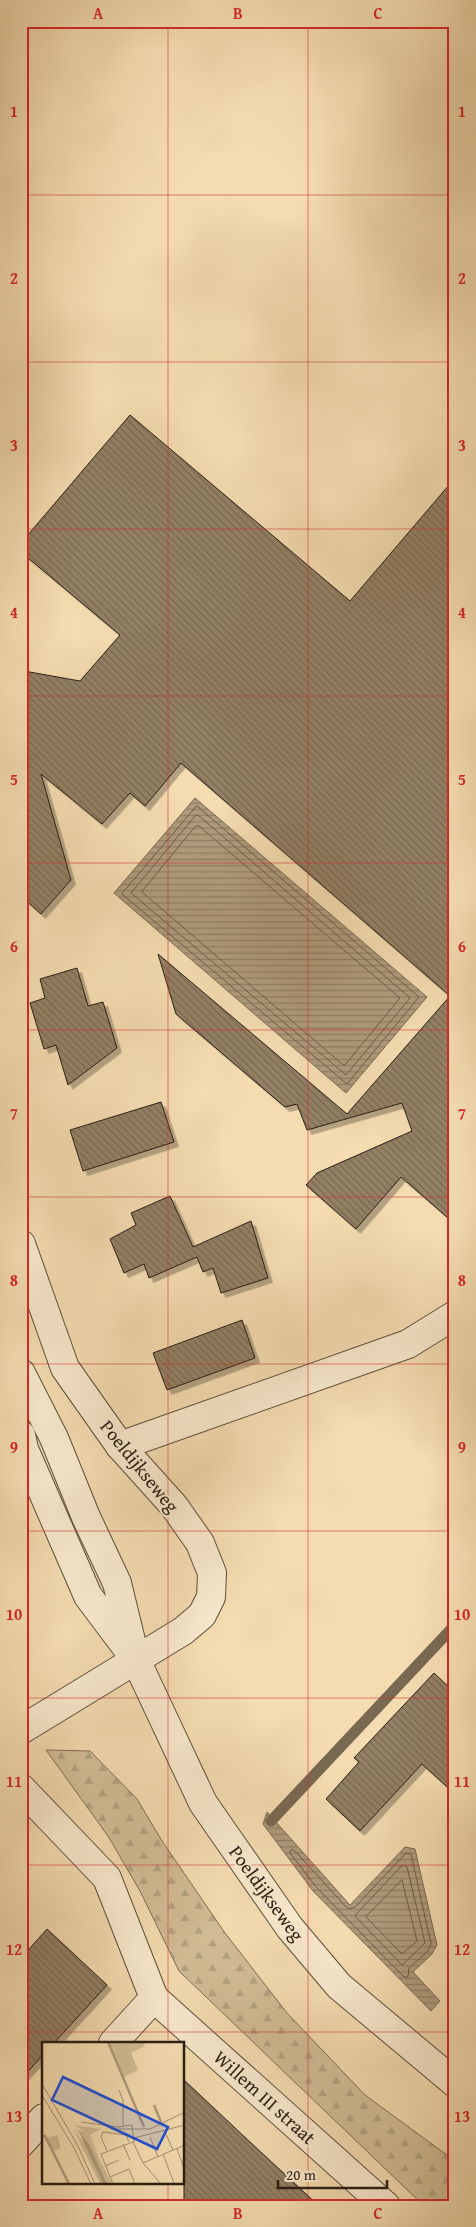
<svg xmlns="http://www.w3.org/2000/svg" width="476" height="2227" font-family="'Gentium Book Plus',serif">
  <defs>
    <pattern id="forest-firs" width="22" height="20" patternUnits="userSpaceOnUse" patternTransform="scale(1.25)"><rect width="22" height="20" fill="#d1bc95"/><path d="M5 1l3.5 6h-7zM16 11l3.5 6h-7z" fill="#b3a180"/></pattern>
    <pattern id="water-rules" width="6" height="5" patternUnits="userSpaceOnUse" patternTransform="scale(1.25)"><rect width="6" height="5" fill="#af9b7b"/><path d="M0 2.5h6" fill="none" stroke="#8e7e64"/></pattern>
    <pattern id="building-back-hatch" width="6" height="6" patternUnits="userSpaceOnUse" patternTransform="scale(1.25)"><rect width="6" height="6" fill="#938065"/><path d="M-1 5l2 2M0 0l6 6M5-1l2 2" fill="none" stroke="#786852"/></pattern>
    <filter id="shadow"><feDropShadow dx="4.5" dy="4.5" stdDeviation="0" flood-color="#0004"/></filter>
  </defs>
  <rect width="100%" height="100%" fill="#f4dcb0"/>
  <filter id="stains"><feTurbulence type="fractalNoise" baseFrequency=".004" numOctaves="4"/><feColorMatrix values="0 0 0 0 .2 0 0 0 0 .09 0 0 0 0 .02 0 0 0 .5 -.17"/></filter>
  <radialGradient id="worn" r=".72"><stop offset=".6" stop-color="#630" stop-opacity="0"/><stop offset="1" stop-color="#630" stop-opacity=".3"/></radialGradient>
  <path fill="url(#forest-firs)" stroke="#7d6c54" d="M46 1750 90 1751 137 1799 162 1841 225 1933 287 2013 365 2095 455 2161V2206H424L179 1971 140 1891 108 1836Z"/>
  <g fill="url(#water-rules)" stroke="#796952">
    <path d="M195 798 427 997 346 1093 114 893Z"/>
    <path d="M267 1812 350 1905 405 1847 415 1849 437 1945 432 1954 413 1972 440 2001 431 2011 313 1891 263 1824Z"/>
  </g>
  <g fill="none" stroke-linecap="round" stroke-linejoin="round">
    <g stroke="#6c5c48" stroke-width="1">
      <path d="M197 806 419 997 347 1084 122 894Z"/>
      <path d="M198 815 410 998 346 1075 131 893 195 816Z"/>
      <path d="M196 826H199L400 998 345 1065 342 1064 142 892Z"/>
      <path d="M291 1850H294L346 1907 350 1909 355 1907 406 1853 411 1854 431 1944 428 1951 409 1968 408 1977H404L317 1888 290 1853Z"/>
      <path d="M403 1865 407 1867 425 1943 402 1965 355 1916Z"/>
      <path d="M402 1880 417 1941 402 1954 366 1917Z"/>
    </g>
    <path stroke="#796952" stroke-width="11" d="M271 1821 455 1625"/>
  </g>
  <g fill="url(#building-back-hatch)" stroke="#291d14" filter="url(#shadow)">
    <path d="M130 415 350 601 455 478V1224L401 1177 356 1229 306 1185 317 1173 412 1131 402 1103 307 1130 297 1104 285 1107 176 1014 158 954 347 1114 450 996 181 763 145 806 130 793 102 824 41 774 71 880 41 914 21 896V688L24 671 80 681 120 635 21 552V543Z"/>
    <path d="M77 968 88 1006 103 1002 117 1048 68 1085 56 1045 44 1049 30 1003 45 998 40 979Z"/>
    <path d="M161 1102 174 1142 83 1171 70 1130Z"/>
    <path d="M170 1196 193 1247 251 1221 268 1278 221 1293 213 1268 203 1272 197 1257 149 1278 144 1264 124 1273 110 1239 136 1225 131 1213Z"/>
    <path d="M242 1320 255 1358 167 1390 153 1353Z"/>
    <path d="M434 1673 455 1693V1794L422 1764 360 1831 326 1799 359 1762 354 1758Z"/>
    <path d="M47 1929 107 1985 54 2043H44V2054L21 2079V1958Z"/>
    <path d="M184 2080 251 2143 319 2206H184Z"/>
  </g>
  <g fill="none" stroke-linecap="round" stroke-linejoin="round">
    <defs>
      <g id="minor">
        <path d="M21 1244 65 1368 120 1446 174 1506 200 1543 212 1573 211 1597 202 1615 183 1631 21 1730"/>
        <path d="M21 1373 54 1438 86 1517 117 1583 133 1649"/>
        <path d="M21 1435 24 1449 88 1596 136 1660 203 1803 290 1928 339 1986 455 2083"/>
        <path d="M120 1446 408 1344 455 1315"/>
        <path d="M21 1788 107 1878 154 1998 386 2206"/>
        <path d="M113 2043 154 1998"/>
        <path d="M21 2143 44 2118"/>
      </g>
    </defs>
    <use href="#minor" stroke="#5c4d3b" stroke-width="30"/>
    <use href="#minor" stroke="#f8e8cc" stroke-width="28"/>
  </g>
  <path fill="none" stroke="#d62828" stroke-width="1" stroke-opacity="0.55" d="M168 21V2043M308 21V2206M21 195H455M21 362H455M21 529H455M21 696H455M21 863H455M21 1030H455M21 1197H455M21 1364H455M21 1531H455M21 1698H455M21 1865H455M21 2032H455M168 2183V2206"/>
  <g text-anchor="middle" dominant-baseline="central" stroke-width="4.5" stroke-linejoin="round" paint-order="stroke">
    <g font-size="19" fill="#291d14" stroke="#f8e8cc">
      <text transform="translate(140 1466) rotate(51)">Poeldijkseweg</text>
      <text transform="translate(267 1893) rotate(54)">Poeldijkseweg</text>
      <text transform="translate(265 2097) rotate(42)">Willem III straat</text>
    </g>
  </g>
  <g transform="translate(42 2042)">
    <rect width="142" height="142" fill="#f4dcb0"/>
    <path d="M67 0H101L103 4 89 11 96 28 81 35ZM34 87 44 90 70 142H65L47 102ZM15 93 19 106 11 110 5 96Z" fill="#d1bc95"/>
    <path d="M32 83 59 87 48 93 57 114 44 90ZM32 88 43 102 61 142H58Z" fill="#d1bc95"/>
    <path d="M37 90 47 102 65 142H61Z" fill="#af9b7b"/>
    <path fill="none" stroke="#af9b7b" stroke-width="2.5" d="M66 0 102 85M112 63 119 80M0 94H3L27 142"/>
    <path fill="none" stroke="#a39072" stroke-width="1" d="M0 42 36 104 53 142M77 48 81 58V84M0 53 32 106 49 142M39 80 76 85 90 83 92 102 101 121 119 142M69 87H108L143 70M122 88 131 108M108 95 116 115M92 96 143 83M81 102 88 118M135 107 143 129M65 109 59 95 61 90 84 93 87 100M121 112 132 141M101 121 143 103M63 124 77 118M68 135 87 127 93 142M71 142 59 112 91 100"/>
    <path fill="#1d4ed8" fill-opacity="0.15" stroke="#1d4ed8" stroke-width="2.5" d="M21 35 126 85 115 107 10 58Z"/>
    <rect width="142" height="142" fill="none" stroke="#291d14" stroke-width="2.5"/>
  </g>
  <rect width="476" height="2227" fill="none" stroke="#f4dcb0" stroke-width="55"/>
  <path d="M278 2180v8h109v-8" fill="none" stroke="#291d14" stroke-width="2.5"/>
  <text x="286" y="2180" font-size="15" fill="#291d14" stroke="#f8e8cc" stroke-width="4" paint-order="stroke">20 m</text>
  <rect x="28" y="28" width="420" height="2172" fill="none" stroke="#d62828" stroke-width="2"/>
  <g font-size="16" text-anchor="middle" font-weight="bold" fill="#d62828">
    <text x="98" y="19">A</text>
    <text x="238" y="19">B</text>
    <text x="378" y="19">C</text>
    <text x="14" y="117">1</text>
    <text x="462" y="117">1</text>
    <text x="14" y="284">2</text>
    <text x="462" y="284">2</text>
    <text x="14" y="451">3</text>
    <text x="462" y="451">3</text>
    <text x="14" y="618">4</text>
    <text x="462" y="618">4</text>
    <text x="14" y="785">5</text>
    <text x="462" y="785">5</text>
    <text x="14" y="952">6</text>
    <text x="462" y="952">6</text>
    <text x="14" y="1119">7</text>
    <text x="462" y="1119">7</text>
    <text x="14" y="1286">8</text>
    <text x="462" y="1286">8</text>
    <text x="14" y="1453">9</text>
    <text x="462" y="1453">9</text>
    <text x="14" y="1620">10</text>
    <text x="462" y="1620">10</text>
    <text x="14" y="1787">11</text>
    <text x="462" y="1787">11</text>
    <text x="14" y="1955">12</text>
    <text x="462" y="1955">12</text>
    <text x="14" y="2122">13</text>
    <text x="462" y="2122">13</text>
    <text x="98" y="2219">A</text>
    <text x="238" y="2219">B</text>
    <text x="378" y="2219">C</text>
  </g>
  <rect width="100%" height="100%" filter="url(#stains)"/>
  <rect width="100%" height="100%" fill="url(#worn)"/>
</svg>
